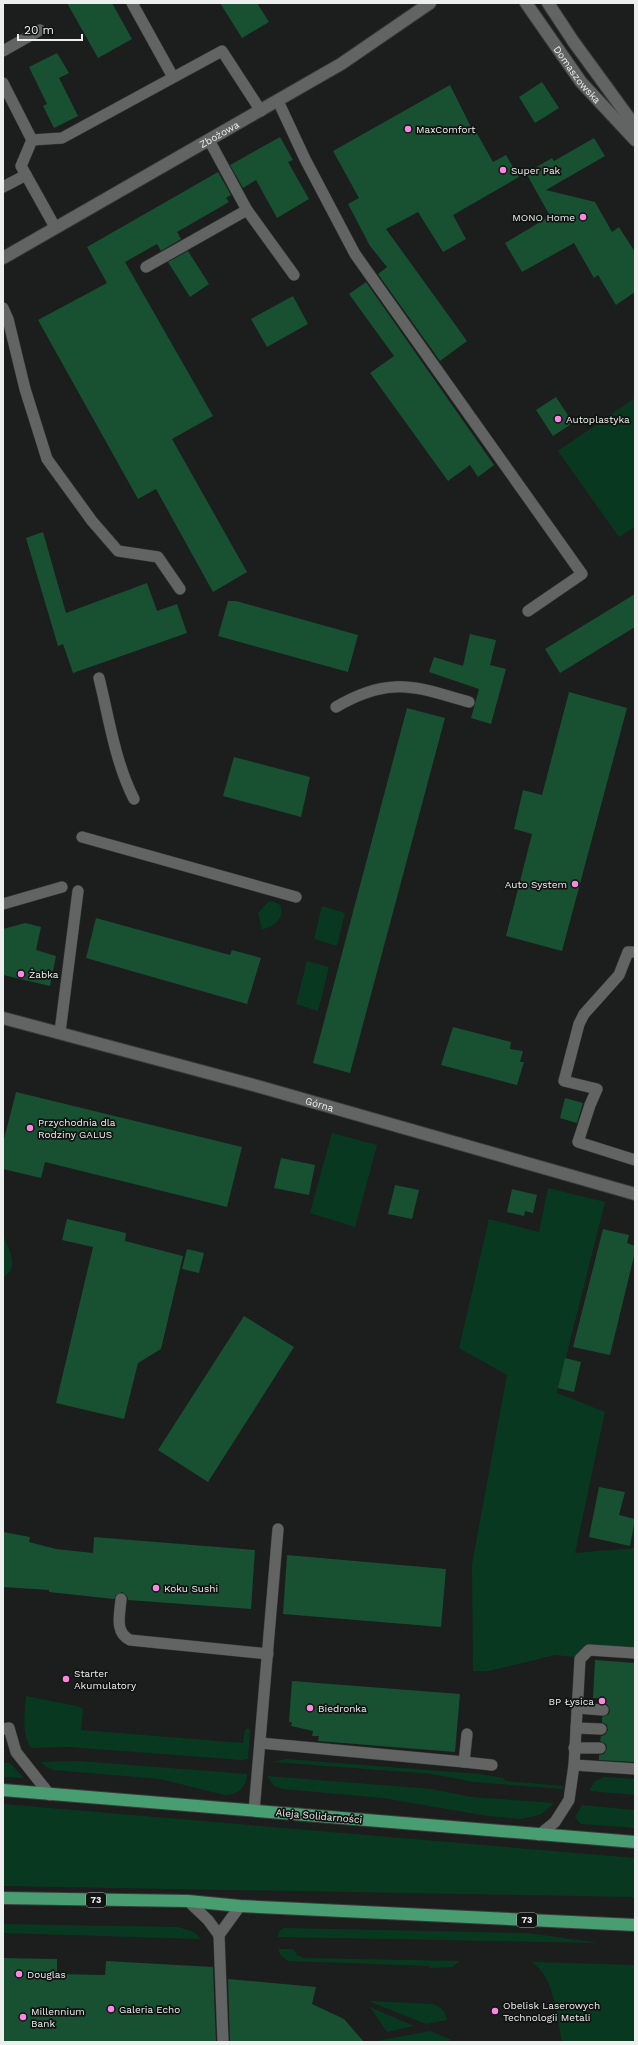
<svg xmlns="http://www.w3.org/2000/svg" width="638" height="2045" font-family="'Work Sans',sans-serif">
  <rect width="100%" height="100%" fill="#1b1e1c"/>
  <g fill="#083920">
    <path d="M635 398V527L619 537 558 451Z"/>
    <path d="M272 901 280 905C286 916 274 928 262 929L258 913 268 902Z"/>
    <path d="M322 906 345 913 337 946 314 939Z"/>
    <path d="M307 961 329 967 318 1011 296 1004Z"/>
    <path d="M332 1133 377 1145 355 1227 310 1213Z"/>
    <path d="M548 1188 605 1202 557 1393 605 1412 575 1553 635 1548V1648L594 1645 585 1646 574 1657 555 1655 489 1671H473L472 1564 507 1375 459 1348 489 1219 539 1232Z"/>
    <path d="M4 1237C9 1250 20 1269 3 1277Z"/>
    <path d="M26 1696 81 1707 83 1710 81 1730 243 1743 245 1730 248 1728 250 1731 248 1759 241 1760 70 1747 31 1748C21 1732 25 1714 26 1696Z"/>
    <path d="M286 1759 480 1774 503 1778 506 1781 563 1786 562 1789 474 1782 432 1774 273 1762Z"/>
    <path d="M79 1761 247 1774V1777C245 1788 237 1795 225 1795L160 1779 54 1770 45 1766 41 1762Z"/>
    <path d="M3 1763H10L24 1778 3 1777Z"/>
    <path d="M267 1776 432 1789 471 1797 554 1803 540 1815 520 1819 487 1816 383 1798 283 1789 274 1786Z"/>
    <path d="M604 1777 635 1779V1795L589 1791 595 1781Z"/>
    <path d="M3 1804 635 1858V1897L3 1886Z"/>
    <path d="M582 1805 635 1810V1828L581 1824 575 1817Z"/>
    <path d="M3 1924 178 1927 194 1932 201 1939 3 1933Z"/>
    <path d="M284 1928 528 1933 599 1943 278 1937 279 1931Z"/>
    <path d="M278 1949H293L297 1955 303 1958 460 1961 452 1967 429 1968V1966L288 1961 281 1956Z"/>
    <path d="M532 1962 635 1965V2042H562C557 2017 555 1978 532 1962Z"/>
    <path d="M368 2001 433 2004C441 2007 445 2011 447 2020L426 2024Z"/>
    <path d="M370 2007 414 2026 387 2032Z"/>
    <path d="M430 2031 452 2040 441 2042H372Z"/>
  </g>
  <g fill="#185032">
    <path d="M67 3H112L132 39 98 58Z"/>
    <path d="M220 3H257L269 22 242 38Z"/>
    <path d="M57 53 69 73 59 78 78 116 54 128 43 106 47 104 29 67Z"/>
    <path d="M542 82 559 108 535 123 519 97Z"/>
    <path d="M450 85 472 129 474 128 493 162 506 155 519 177 453 215 466 239 443 252 418 212 386 229 467 341 440 361 378 274 387 267 370 246 348 204 359 198 333 151Z"/>
    <path d="M280 137 293 160 288 162 309 199 277 218 256 180 243 188 230 165Z"/>
    <path d="M594 138 605 156 546 190 595 202 612 232 619 227 635 252V292L616 305 598 275 594 278 574 243 522 272 505 243 550 216 526 173 552 158 554 161Z"/>
    <path d="M218 172 231 195 226 198 229 202 177 232 181 239 161 251 157 244 125 262 213 416 172 439 247 572 213 592 156 489 138 499 38 320 107 283 87 247Z"/>
    <path d="M188 251 209 284 190 297 168 262Z"/>
    <path d="M366 282 494 465 478 477 470 465 448 481 370 373 394 356 349 294Z"/>
    <path d="M293 296 308 324 267 347 251 319Z"/>
    <path d="M556 397 573 423 553 436 536 410Z"/>
    <path d="M43 532 66 613 147 583 157 611 177 604 187 633 73 673 63 644 58 646 26 538Z"/>
    <path d="M635 594V627L560 673 545 649Z"/>
    <path d="M228 601H236L358 635 348 672 218 636Z"/>
    <path d="M470 634 496 640 490 665 506 669 491 724 471 718 479 689 429 672 434 657 463 666Z"/>
    <path d="M569 692 627 708 562 951 506 936 532 834 514 829 523 790 542 795Z"/>
    <path d="M407 708 445 718 350 1073 313 1063Z"/>
    <path d="M234 757 310 777 301 817 223 796Z"/>
    <path d="M96 918 230 955 232 950 261 958 247 1004 86 958Z"/>
    <path d="M25 923 41 927 36 950 56 956 50 986 3 975V929Z"/>
    <path d="M453 1027 511 1042 510 1049 523 1051 520 1062H524L517 1085 441 1065Z"/>
    <path d="M16 1092 242 1147 227 1207 45 1162 41 1178 3 1169V1143Z"/>
    <path d="M565 1098 583 1103 577 1123 560 1118Z"/>
    <path d="M281 1158 315 1165 309 1195 274 1188Z"/>
    <path d="M395 1185 419 1190 412 1219 388 1214Z"/>
    <path d="M512 1189 537 1195 533 1213 525 1211 524 1216 507 1212Z"/>
    <path d="M67 1219 126 1233 125 1241 183 1256 161 1349 138 1363 124 1419 56 1403 93 1247 62 1240Z"/>
    <path d="M603 1229 629 1235 627 1243 635 1246V1252L610 1355 573 1347Z"/>
    <path d="M187 1249 204 1253 199 1273 182 1269Z"/>
    <path d="M244 1316 294 1347 208 1482 158 1450Z"/>
    <path d="M565 1358 581 1362 574 1392 558 1388Z"/>
    <path d="M599 1487 625 1492 619 1515 635 1519 630 1546 589 1537Z"/>
    <path d="M3 1532 30 1537 29 1542 56 1549 93 1553 94 1537 255 1550 251 1609 128 1600 127 1596 122 1592 116 1595 114 1599 49 1592V1590L3 1587Z"/>
    <path d="M287 1555 446 1569 441 1627 283 1614Z"/>
    <path d="M595 1660 635 1663V1762L599 1760V1755L604 1754 607 1748 606 1744 600 1741 601 1736 605 1735 608 1730 607 1725 602 1722V1717L609 1714 610 1710 607 1704 603 1703V1698H593Z"/>
    <path d="M292 1681 460 1694 455 1752 318 1741 319 1736H312L313 1731 291 1726 292 1722H289Z"/>
    <path d="M3 1958 57 1959V1974L105 1975 106 1961 213 1967 216 2042H3Z"/>
    <path d="M228 1979 316 1987 312 2004 344 2019 364 2042H230Z"/>
  </g>
  <g fill="none" stroke-linecap="round" stroke-linejoin="round">
    <defs>
      <g id="lane">
        <path d="M132 3 173 77"/>
        <path d="M3 51 40 30"/>
        <path d="M3 83 32 140 21 166 55 227"/>
        <path d="M278 101 305 159 355 254 582 574 528 611"/>
        <path d="M32 140 62 138 222 51 261 111"/>
        <path d="M209 140 247 210"/>
        <path d="M3 187 26 175"/>
        <path d="M146 267 247 210 294 275"/>
        <path d="M3 308 8 319 25 389 47 459 92 521 118 551 158 557 180 589"/>
        <path d="M99 678C109 718 115 762 134 799"/>
        <path d="M336 707C353 697 374 688 394 687 418 685 446 696 469 702"/>
        <path d="M82 837 296 897"/>
        <path d="M3 904 62 887"/>
        <path d="M635 952H628L619 975 584 1014 579 1024 564 1081 597 1089 590 1105 578 1142 635 1160"/>
        <path d="M60 1032 78 891"/>
        <path d="M121 1599C120 1614 114 1632 130 1640L268 1654"/>
        <path d="M577 1708 603 1710"/>
        <path d="M576 1728 601 1729"/>
        <path d="M3 1729 9 1728 16 1752 50 1795"/>
        <path d="M260 1743 464 1762 467 1734"/>
        <path d="M574 1748H600"/>
        <path d="M464 1762 492 1765"/>
        <path d="M574 1765 635 1769"/>
        <path d="M254 1811 278 1529"/>
        <path d="M539 1835 555 1822 569 1800 574 1765 580 1659 589 1650 635 1653"/>
        <path d="M188 1901 208 1920 219 1935"/>
        <path d="M223 2042 219 1935 240 1906"/>
      </g>
      <g id="street">
        <path id="s1" d="M3 258 341 64 430 3"/>
        <path id="s2" d="M3 1018 257 1086 635 1194"/>
      </g>
      <g id="secondary">
        <path id="s3" d="M526 3 581 82 635 140"/>
        <path d="M548 3 573 41 635 126"/>
      </g>
      <g id="primary">
        <path d="M3 1790 635 1842"/>
        <path d="M3 1898 188 1901 240 1906 635 1925"/>
      </g>
    </defs>
    <use href="#lane" stroke="#393b3a" stroke-width="12"/>
    <use href="#street" stroke="#393b3a" stroke-width="14"/>
    <use href="#secondary" stroke="#393b3a" stroke-width="14"/>
    <use href="#primary" stroke="#393b3a" stroke-width="14"/>
    <use href="#lane" stroke="#616462" stroke-width="11"/>
    <use href="#street" stroke="#616462" stroke-width="12"/>
    <use href="#secondary" stroke="#616462" stroke-width="12"/>
    <use href="#primary" stroke="#489d71" stroke-width="12"/>
  </g>
  <g fill="#fc86e3" stroke="#121413" stroke-width="1.5">
    <circle cx="408" cy="129" r="4"/>
    <circle cx="503" cy="170" r="4"/>
    <circle cx="583" cy="217" r="4"/>
    <circle cx="558" cy="419" r="4"/>
    <circle cx="575" cy="884" r="4"/>
    <circle cx="21" cy="974" r="4"/>
    <circle cx="30" cy="1128" r="4"/>
    <circle cx="156" cy="1588" r="4"/>
    <circle cx="66" cy="1679" r="4"/>
    <circle cx="602" cy="1701" r="4"/>
    <circle cx="310" cy="1708" r="4"/>
    <circle cx="19" cy="1974" r="4"/>
    <circle cx="111" cy="2009" r="4"/>
    <circle cx="495" cy="2011" r="4"/>
    <circle cx="23" cy="2017" r="4"/>
  </g>
  <g text-anchor="middle" dominant-baseline="central" stroke-width="3.5" stroke-linejoin="round" paint-order="stroke">
    <g fill="#121413" stroke="#abadac" stroke-width="1">
      <rect x="86" y="1893" width="20" height="14" rx="3"/>
      <rect x="517" y="1913" width="20" height="14" rx="3"/>
    </g>
    <g font-size="9" font-weight="bold" fill="#edefee">
      <text x="96" y="1900">73</text>
      <text x="527" y="1920">73</text>
    </g>
    <g font-size="10" fill="#edefee" stroke="#121413">
      <text stroke="none"><textPath href="#s3" startOffset="88">Domaszowska</textPath></text>
      <text stroke="none"><textPath href="#s1" startOffset="249">Zbożowa</textPath></text>
      <text stroke="none"><textPath href="#s2" startOffset="328">Górna</textPath></text>
      <text transform="translate(319 1816) rotate(5)">Aleja Solidarności</text>
    </g>
    <g font-size="10" fill="#edefee" stroke="#121413" text-anchor="start">
      <text x="416" y="129">MaxComfort</text>
      <text x="511" y="170">Super Pak</text>
      <text x="575" y="217" text-anchor="end">MONO Home</text>
      <text x="566" y="419">Autoplastyka</text>
      <text x="567" y="884" text-anchor="end">Auto System</text>
      <text x="29" y="974">Żabka</text>
      <text x="38" y="1122">Przychodnia dla<tspan x="38" dy="12">Rodziny GALUS</tspan></text>
      <text x="164" y="1588">Koku Sushi</text>
      <text x="74" y="1673">Starter<tspan x="74" dy="12">Akumulatory</tspan></text>
      <text x="594" y="1701" text-anchor="end">BP Łysica</text>
      <text x="318" y="1708">Biedronka</text>
      <text x="27" y="1974">Douglas</text>
      <text x="503" y="2005">Obelisk Laserowych<tspan x="503" dy="12">Technologii Metali</tspan></text>
      <text x="119" y="2009">Galeria Echo</text>
      <text x="31" y="2011">Millennium<tspan x="31" dy="12">Bank</tspan></text>
    </g>
  </g>
  <rect width="638" height="2045" fill="none" stroke="#edefee" stroke-width="8"/>
  <path d="M18 34v6h64v-6" fill="none" stroke="#edefee" stroke-width="2"/>
  <text x="24" y="34" font-size="12" fill="#edefee" stroke="#121413" stroke-width="3" paint-order="stroke">20 m</text>
</svg>
